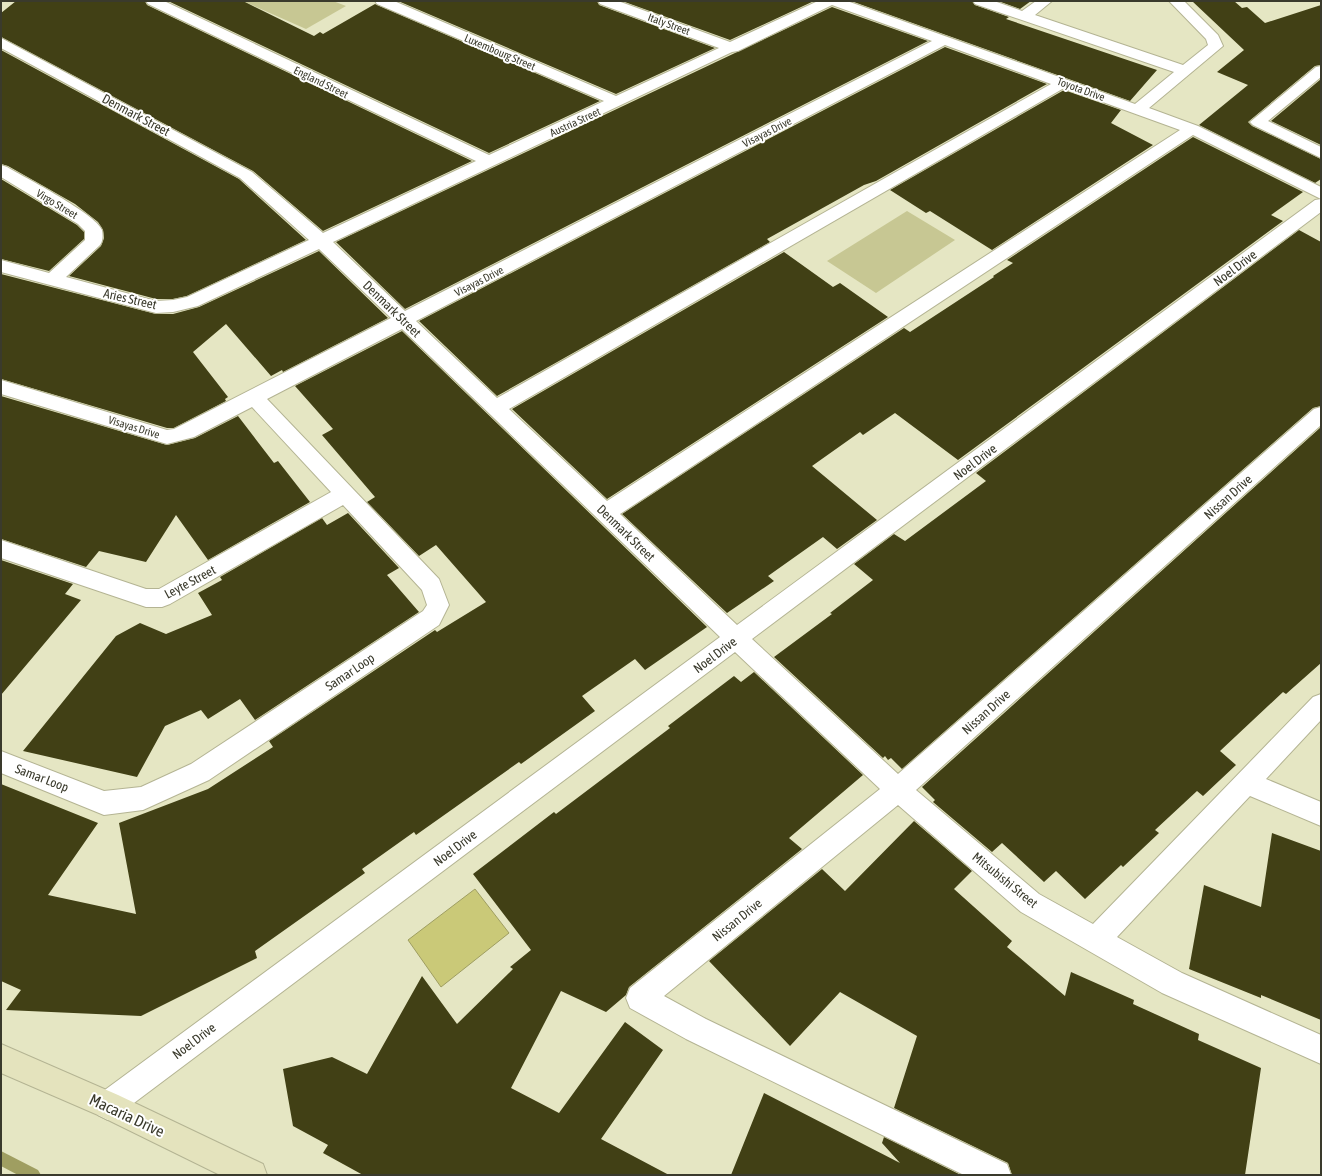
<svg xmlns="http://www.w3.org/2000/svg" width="1322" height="1176" font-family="'Asap Condensed',sans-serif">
  <rect width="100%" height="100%" fill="#e5e6c3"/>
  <g fill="#c7c793">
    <path d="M243 1H333L346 6 306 29Z"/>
    <path d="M907 211 955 240 876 293 827 261Z"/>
  </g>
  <path fill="#cac978" stroke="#9f9e61" d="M475 889 509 933 441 987 408 940Z"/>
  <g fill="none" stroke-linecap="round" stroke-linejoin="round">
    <path fill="#9f9e61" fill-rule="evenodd" d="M1 1151 38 1170 41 1175H18L1 1166Z"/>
  </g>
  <g fill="#414015">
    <path d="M16 1H145L147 5 472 161 323 231 253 171 1 37V13Z"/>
    <path d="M168 1H243L314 36 320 32 323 34 375 4 600 101 489 153Z"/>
    <path d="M398 1H597L599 5 715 48 616 94Z"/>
    <path d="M622 1H814L730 40Z"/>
    <path d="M851 1H972L975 5 1009 17 1006 19 1157 70 1130 101Z"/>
    <path d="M998 1H1031L1020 9Z"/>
    <path d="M1192 1H1234L1242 8 1247 7 1265 23 1321 5V65L1315 66 1248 122 1252 126 1321 159V179L1315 183 1199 125 1248 85 1217 72 1244 50Z"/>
    <path d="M832 7 928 41 405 309 336 242Z"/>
    <path d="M945 47 1047 84 876 181 864 185 767 239 770 242 497 396 419 321Z"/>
    <path d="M1 50 239 179 306 240 187 296 173 299H156L69 276 101 246 104 238 103 230 98 222 75 204 8 166 1 164Z"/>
    <path d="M1321 79V145L1271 121Z"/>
    <path d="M1064 90 1121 110 1111 123 1153 145 992 250 930 211 926 213 890 190Z"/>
    <path d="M1193 137 1303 192 1271 215 1283 221 958 460 895 413 863 435 860 432 812 466 877 520 837 549 823 537 768 576 774 581 727 613 622 514 904 328 910 332 994 277 993 276 1013 263 1007 260Z"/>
    <path d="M1 179 77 225 84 232V239L49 271 1 259Z"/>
    <path d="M1299 230 1321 242V406L1313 408 902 769 891 758 888 760 885 756 883 758 774 657 832 614 830 613 873 580 854 564 894 534 905 541 986 481 976 473Z"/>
    <path d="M319 251 388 318 283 372 282 370 271 376 226 324 193 352 228 397 225 399 226 401 174 428H167L1 379V274L156 314H173L199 307Z"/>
    <path d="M784 252 833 287 840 283 888 317 607 499 512 409Z"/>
    <path d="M402 331 707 627 645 670 635 659 582 696 595 711 521 764 519 762 416 835 414 832 362 869 365 873 255 951 257 958 141 1016 6 1010 21 990 1 981V784L98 823 48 895 136 914 119 823 208 789 273 747 269 741 435 630 437 632 486 602 436 545 419 556 367 502 375 497 322 435 333 429 295 386Z"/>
    <path d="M1 396 167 445 195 438 238 416 274 463 278 461 310 502 208 560 176 515 146 562 99 551 86 567 1 539Z"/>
    <path d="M1321 427V663L1286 694 1283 692 1220 751 1236 765 1203 796 1197 791 1155 830 1159 833 1123 867 1121 865 1085 899 1056 871 1044 882 1002 843 992 852 933 802 935 800 922 787Z"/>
    <path d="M348 513 399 568 387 575 419 612 255 720 240 699 208 719 201 710 165 726 137 777 23 751 116 636 140 623 166 634 212 615 198 593 222 580 220 577 322 518 327 525Z"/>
    <path d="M1 560 73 584 65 594 81 600 1 695Z"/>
    <path d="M754 672 863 775 789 838 802 849 629 987 626 995 606 1012 561 991 511 1088 559 1113 625 1022 663 1050 601 1139 669 1175H363L323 1153 328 1145 293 1126 283 1069 332 1057 367 1074 422 976 457 1024 513 969 510 967 531 950 473 874 554 812 556 814 670 728 668 726 734 676 741 682Z"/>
    <path d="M914 821 972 871 954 889 1012 941 1007 947 1065 996 1071 972 1134 1000 1133 1004 1199 1034 1198 1040 1261 1068 1245 1175H1012L1008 1163 894 1108 917 1036 840 992 790 1046 709 961 822 869 845 891Z"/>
    <path d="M1272 833 1321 851V1020L1261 995V998L1189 969 1204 885 1261 907Z"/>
    <path d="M764 1093 900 1163 882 1143 884 1137 961 1175H731Z"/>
  </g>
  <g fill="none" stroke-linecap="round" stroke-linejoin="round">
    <defs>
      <g id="street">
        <path d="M146 1H164L489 155 604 101 377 4 375 1H394L616 96 719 48 600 4 598 1H618L730 42 818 1H847L1135 104 1174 72 975 4 973 1H994L1022 11 1036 1H1052L1035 15 1183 65 1208 45 1206 39 1169 1H1184L1218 35 1223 46 1149 108 1198 126 1321 187V212L752 639 898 774 1314 409 1321 407V425L916 790 1039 894 1093 924 1313 697 1321 694V720L1266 779 1321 802V826L1250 796 1117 937 1182 973 1321 1035V1064L1162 993 1021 912 898 805 664 996 706 1019 1007 1164 1011 1175H964L686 1039 630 1008 626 998 630 988 880 789 735 652 118 1115 108 1120 98 1115 93 1105 98 1095 720 637 402 329 267 399 439 579 449 605 439 625 209 780 143 810 104 815 1 773V751L104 791 141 787 191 764 423 611 427 605 422 590 343 505 170 604 162 607H146L1 558V540L146 589H159L331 492 252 407 194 437 167 444 1 394V380L167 430 174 429 391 318 319 249 198 306 173 312 156 313 1 272V260L49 273 85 240V231L78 224 1 177V165L7 167C24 177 96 214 102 230 103 235 103 241 100 245L66 277 156 301 173 300 187 297 309 240 240 178 1 48V38L252 172 323 233 476 161 148 4ZM832 5 932 41 405 311 333 242 732 52 738 51ZM945 45 1051 84 497 398 416 321ZM1064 88 1180 130 607 501 509 409ZM1193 135 1321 199 1315 200 737 625 620 514Z"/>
        <path d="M1321 66V77L1268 121 1321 147V158L1253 125 1250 122 1316 67Z"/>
      </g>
      <path id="secondary" d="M1 1044 118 1095 263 1164 267 1175H220L98 1115 1 1073Z"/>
    </defs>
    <use href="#street" stroke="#b4b493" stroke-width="2"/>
    <use href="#secondary" stroke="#b4b493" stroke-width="2"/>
    <use href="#street" fill="#fff" fill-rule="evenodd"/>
    <use href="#secondary" fill="#e4e3bd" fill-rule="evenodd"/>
  </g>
  <g text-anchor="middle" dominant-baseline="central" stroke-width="4" stroke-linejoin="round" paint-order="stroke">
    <g font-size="11" fill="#3a3a2c" stroke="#fff">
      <text transform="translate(669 24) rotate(20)">Italy Street</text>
      <text transform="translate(500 52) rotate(23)">Luxembourg Street</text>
      <text transform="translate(321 82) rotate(26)">England Street</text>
      <text transform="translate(1081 89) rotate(20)">Toyota Drive</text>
      <text transform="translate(575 122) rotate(-25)">Austria Street</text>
      <text transform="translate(767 132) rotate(-27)">Visayas Drive</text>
      <text transform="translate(57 204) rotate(31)">Virgo Street</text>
      <text transform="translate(479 281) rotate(-27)">Visayas Drive</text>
      <text transform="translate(134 427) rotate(17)">Visayas Drive</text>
    </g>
    <g font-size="13" fill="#3a3a2c" stroke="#fff">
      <text transform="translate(136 115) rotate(28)">Denmark Street</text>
      <text transform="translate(1235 268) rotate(-37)">Noel Drive</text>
      <text transform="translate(130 299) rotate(13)">Aries Street</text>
      <text transform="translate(392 309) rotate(44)">Denmark Street</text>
      <text transform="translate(975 462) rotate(-37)">Noel Drive</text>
      <text transform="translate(1228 497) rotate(-42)">Nissan Drive</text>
      <text transform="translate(626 533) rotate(44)">Denmark Street</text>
      <text transform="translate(190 582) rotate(-28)">Leyte Street</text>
      <text transform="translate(715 655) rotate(-37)">Noel Drive</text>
      <text transform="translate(350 672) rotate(-34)">Samar Loop</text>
      <text transform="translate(986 712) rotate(-42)">Nissan Drive</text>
      <text transform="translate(42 778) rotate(21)">Samar Loop</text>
      <text transform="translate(455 848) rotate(-37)">Noel Drive</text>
      <text transform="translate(1005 880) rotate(39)">Mitsubishi Street</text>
      <text transform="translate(737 920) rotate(-39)">Nissan Drive</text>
      <text transform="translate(194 1041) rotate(-37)">Noel Drive</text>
    </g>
    <g font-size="16" fill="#3a3a2c" stroke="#fff">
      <text transform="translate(127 1115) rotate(25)">Macaria Drive</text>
    </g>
  </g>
  <rect width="1322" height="1176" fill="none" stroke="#3a3a2c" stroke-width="4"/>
</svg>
